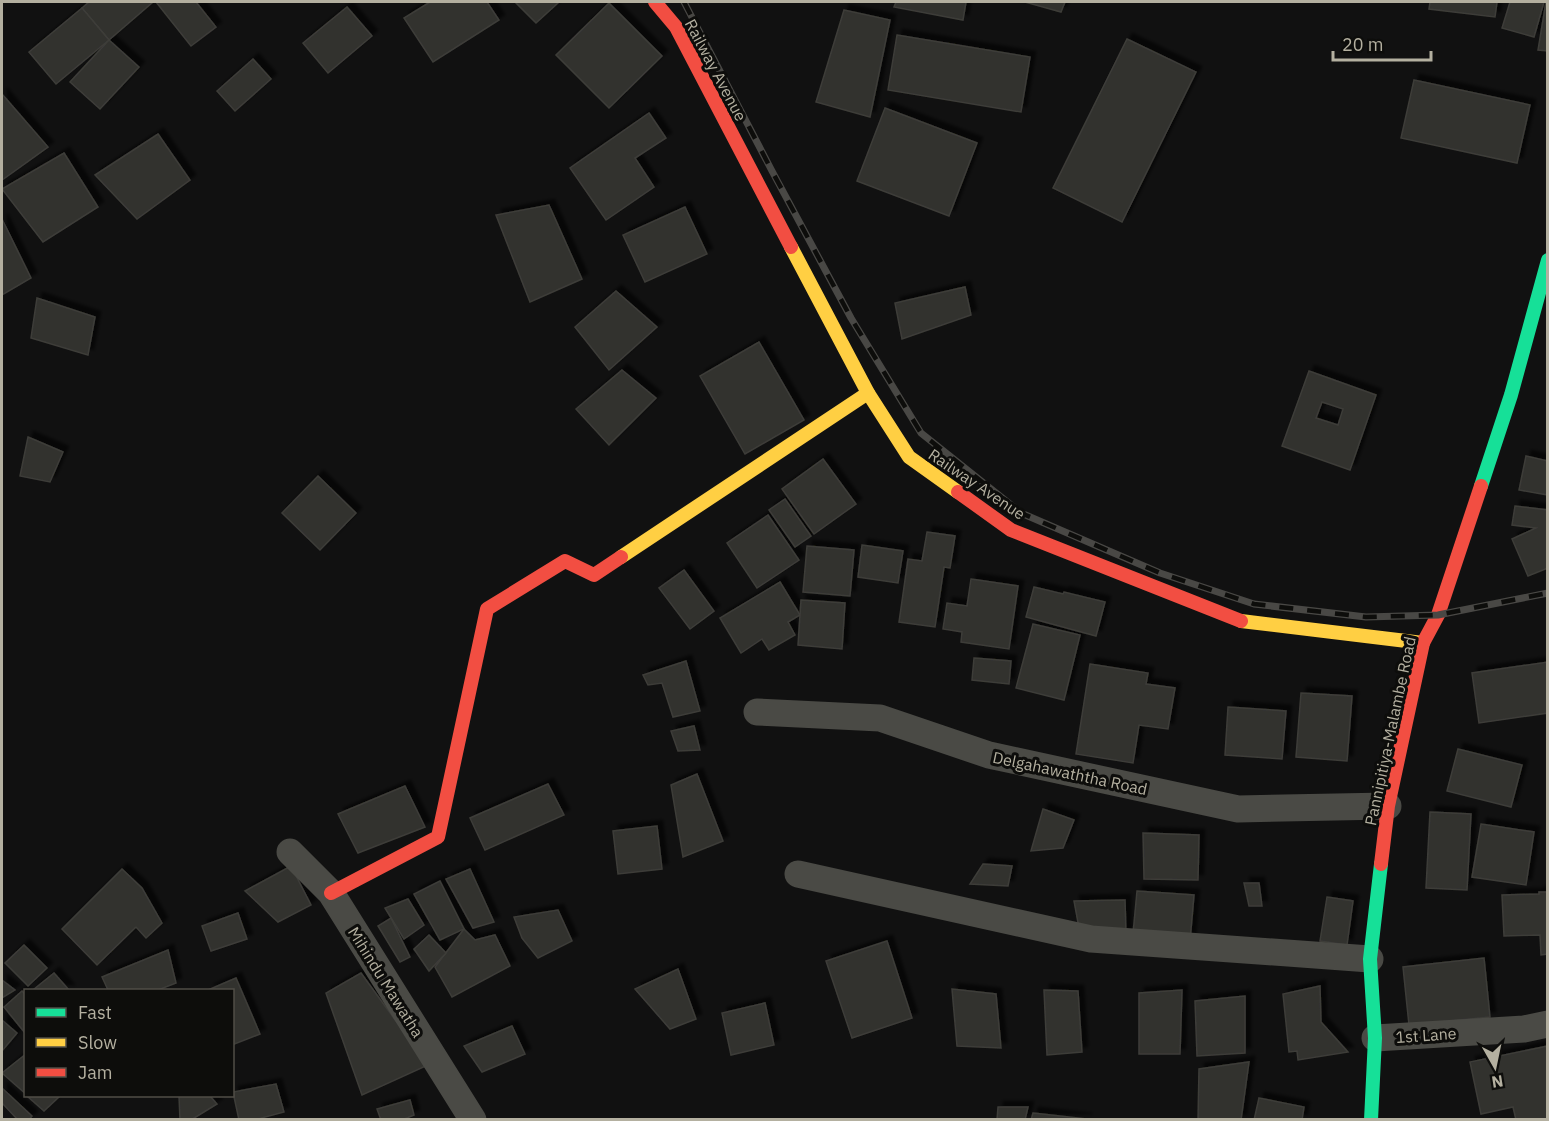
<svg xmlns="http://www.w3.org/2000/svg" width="1549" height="1121" font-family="'IBM Plex Sans',sans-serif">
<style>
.building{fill:#31312f;stroke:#3e3d39;stroke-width:1.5;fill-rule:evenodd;filter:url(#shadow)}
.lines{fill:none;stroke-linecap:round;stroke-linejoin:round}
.street{stroke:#4a4a45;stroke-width:27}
.fast{stroke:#16e098;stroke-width:14}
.slow{stroke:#ffcf43;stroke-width:14}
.jam{stroke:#f24e42;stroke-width:14}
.rail-casing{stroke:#494845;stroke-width:7}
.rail{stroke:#0d0d0b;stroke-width:4.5;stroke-dasharray:14;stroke-linecap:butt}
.labels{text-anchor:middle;stroke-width:6;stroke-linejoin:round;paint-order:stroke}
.street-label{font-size:16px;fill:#b4b0a0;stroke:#0d0d0b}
</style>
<defs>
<filter id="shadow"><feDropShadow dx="5.5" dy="-5.5" stdDeviation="1.5" flood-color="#0009"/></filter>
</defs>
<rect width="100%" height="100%" fill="#111"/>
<!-- building -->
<g class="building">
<path d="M89 2H153L109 40 82 8Z"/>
<path d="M156 2H196L216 27 191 46Z"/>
<path d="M430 2H487L499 20 433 62 404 18Z"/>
<path d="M515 2H559L536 23Z"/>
<path d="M896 2H966L963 20 894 7Z"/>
<path d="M1025 2H1065L1061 12Z"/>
<path d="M1430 2H1497L1495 17 1429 9Z"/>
<path d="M1510 2H1544L1534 37 1502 28Z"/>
<path d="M1546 2H1548V51L1538 50Z"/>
<path d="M609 3 662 56 609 108 556 55Z"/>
<path d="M347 7 372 36 328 73 303 43Z"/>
<path d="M82 8 109 40 56 84 29 52Z"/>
<path d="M844 10 890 20 870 117 816 102Z"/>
<path d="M897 35 1030 57 1021 112 888 90Z"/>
<path d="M1127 39 1196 72 1122 222 1053 188Z"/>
<path d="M109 40 139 67 100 109 70 82Z"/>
<path d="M253 59 271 79 235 111 217 91Z"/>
<path d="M1414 80 1530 105 1517 163 1401 138Z"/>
<path d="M2 94 48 147 2 180Z"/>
<path d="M885 108 977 143 949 216 857 181Z"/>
<path d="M649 113 666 138 635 158 654 187 606 220 570 168Z"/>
<path d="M158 134 190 180 137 219 95 175Z"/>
<path d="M64 153 98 207 43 242 2 189Z"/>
<path d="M549 205 582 279 530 302 496 215Z"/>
<path d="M685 207 707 254 645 282 623 235Z"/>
<path d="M2 219 31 278 2 295Z"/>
<path d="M965 287 971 315 902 339 895 303Z"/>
<path d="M616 291 657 327 609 370 575 327Z"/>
<path d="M37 298 95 317 88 355 31 338Z"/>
<path d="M759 342 804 420 745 454 700 376Z"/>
<path d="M622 370 656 398 609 445 576 409Z"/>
<path d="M1309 371 1376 395 1350 470 1282 446ZM1322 402 1343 409 1338 425 1316 418Z"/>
<path d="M28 437 63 452 50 482 20 476Z"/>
<path d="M1526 456 1548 461V495L1519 490Z"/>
<path d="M823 459 856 504 814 534 782 489Z"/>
<path d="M318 476 356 513 320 550 282 513Z"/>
<path d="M785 499 811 536 795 547 769 510Z"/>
<path d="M1515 506 1548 510V568L1528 576 1512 539 1536 528 1512 525Z"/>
<path d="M768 515 799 560 757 588 727 543Z"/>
<path d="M927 532 955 536 950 568 944 567 935 627 899 622 908 559 922 561Z"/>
<path d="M862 545 903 551 898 583 858 577Z"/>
<path d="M807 546 854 550 850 596 803 592Z"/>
<path d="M684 570 714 611 690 629 659 588Z"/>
<path d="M971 579 1018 586 1009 649 961 642 962 632 943 629 947 603 967 606Z"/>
<path d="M780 582 800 615 788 622 795 635 769 650 762 639 741 653 720 618Z"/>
<path d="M1034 587 1063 594 1064 592 1105 602 1096 636 1026 617Z"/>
<path d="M801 600 845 603 842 649 798 645Z"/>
<path d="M1033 624 1080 635 1064 700 1016 688Z"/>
<path d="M974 658 1011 661 1009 684 972 680Z"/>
<path d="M686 661 700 711 673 717 662 683 648 685 643 675Z"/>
<path d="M1548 662V713L1479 723 1472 673Z"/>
<path d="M1090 664 1148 673 1146 684 1175 688 1168 729 1139 725 1133 763 1076 754Z"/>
<path d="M1301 693 1352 696 1347 761 1296 757Z"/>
<path d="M1228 707 1286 711 1282 759 1225 755Z"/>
<path d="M694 726 700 750 678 751 671 731Z"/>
<path d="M1458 749 1522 765 1511 807 1447 791Z"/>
<path d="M697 774 723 841 683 857 671 785Z"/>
<path d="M548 784 564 815 485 850 470 818Z"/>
<path d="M405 786 425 827 358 853 338 814Z"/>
<path d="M1043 809 1074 820 1063 848 1031 851Z"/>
<path d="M1430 812 1471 814 1467 890 1426 888Z"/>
<path d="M1481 824 1534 832 1526 885 1472 877Z"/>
<path d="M657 826 662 869 618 874 613 831Z"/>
<path d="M1143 833 1199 835 1198 880 1144 879Z"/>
<path d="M983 864 1012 866 1008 886 970 884Z"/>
<path d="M291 866 311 905 278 922 245 891Z"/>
<path d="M122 869 142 888 162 923 146 938 136 927 97 965 62 929Z"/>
<path d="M470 869 494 922 473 928 446 879Z"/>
<path d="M440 881 464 929 440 940 414 894Z"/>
<path d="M1244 883H1259L1262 906H1249Z"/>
<path d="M1137 891 1194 895 1190 941 1133 934Z"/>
<path d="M1539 892H1548V954L1541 955 1540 935 1504 936 1502 895 1539 894Z"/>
<path d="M1327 897 1353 901 1347 945 1320 941Z"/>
<path d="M408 899 424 925 404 939 385 908Z"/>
<path d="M1125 900 1126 935 1079 928 1074 901Z"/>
<path d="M558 910 572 941 538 958 522 938 514 917Z"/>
<path d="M238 913 247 939 211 951 202 926Z"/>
<path d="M391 918 410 957 400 962 378 926Z"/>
<path d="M464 929 475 940 495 935 510 966 452 997 435 967Z"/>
<path d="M429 935 446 953 429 971 414 949Z"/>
<path d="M887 941 912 1018 852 1038 826 961Z"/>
<path d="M24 945 47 968 28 986 5 963Z"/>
<path d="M168 950 176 983 158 990H108L102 977Z"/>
<path d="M1484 958 1490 1017 1409 1025 1403 967Z"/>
<path d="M678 969 696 1019 670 1029 635 989Z"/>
<path d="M54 973 69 990H33Z"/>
<path d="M361 973 428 1065 362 1095 326 993Z"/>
<path d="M236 978 260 1034 232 1045V990H208Z"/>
<path d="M2 980 15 990 2 998Z"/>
<path d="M1320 986 1321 1022 1348 1052 1298 1060 1297 1051 1289 1052 1283 994Z"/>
<path d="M952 989 996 994 1001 1048 957 1046Z"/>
<path d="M1044 990 1078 991 1082 1052 1047 1055Z"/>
<path d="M1182 990 1180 1054H1139V993Z"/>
<path d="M22 991 26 995 25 1033 4 1007Z"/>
<path d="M1245 996V1053L1197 1056 1195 1001Z"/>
<path d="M765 1003 774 1045 731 1055 722 1013Z"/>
<path d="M2 1020 17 1033 2 1051Z"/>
<path d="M512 1026 525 1054 482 1072 464 1046Z"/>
<path d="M1548 1046V1120H1516L1513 1107 1481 1114 1470 1062Z"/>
<path d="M26 1054V1094L2 1073Z"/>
<path d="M1249 1062 1241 1120H1198L1199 1069Z"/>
<path d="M276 1084 284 1112 254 1120H239L233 1092Z"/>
<path d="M2 1088 32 1116 29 1120H18L2 1103Z"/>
<path d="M27 1096H60L44 1111Z"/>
<path d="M179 1096H210L217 1104 191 1120H180Z"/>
<path d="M1259 1098 1304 1107 1302 1120H1254Z"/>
<path d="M410 1100 414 1115 402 1120H381L377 1109Z"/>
<path d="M998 1107H1028L1025 1120H997Z"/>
<path d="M1033 1113 1087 1119 1031 1120Z"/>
</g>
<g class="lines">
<!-- street -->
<g class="street">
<path d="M757 712 880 718 989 755 1238 809 1388 806"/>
<path d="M290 852 331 893 473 1120"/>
<path d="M798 874 1091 939 1370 959"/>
<path d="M1375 1038 1524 1029 1548 1024"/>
</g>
<!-- fast -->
<g class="fast">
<path d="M1481 486 1511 395 1548 260"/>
<path d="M1371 1120 1375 1038 1370 959 1381 864"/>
</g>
<!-- slow -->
<g class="slow">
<path d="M791 247 868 393 909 457 958 492"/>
<path d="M621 557 868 393"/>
<path d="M1241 621 1423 643"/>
</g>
<!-- jam -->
<g class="jam">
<path d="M655 2 676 27 791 247"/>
<path d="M958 492 1011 530 1241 621"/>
<path d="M1381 864 1388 806 1423 643 1438 615 1481 486"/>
<path d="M331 893 438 837 487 609 565 561 594 575 621 557"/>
</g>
<defs>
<path id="rail" d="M684 2 772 171 851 318 921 433 1021 513 1160 573 1254 604 1366 617 1438 615 1548 593"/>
</defs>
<!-- rail casing -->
<use href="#rail" class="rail-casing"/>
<!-- rail -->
<use href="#rail" class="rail"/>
</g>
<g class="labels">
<!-- street labels -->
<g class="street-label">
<text transform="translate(716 70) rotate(62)" y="6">Railway Avenue</text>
<text transform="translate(977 484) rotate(34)" y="6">Railway Avenue</text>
<text transform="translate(1390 731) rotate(-78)" y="6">Pannipitiya-Malambe Road</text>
<text transform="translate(1070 773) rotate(12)" y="6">Delgahawaththa Road</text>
<text transform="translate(386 982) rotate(58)" y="6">Mihindu Mawatha</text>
<text transform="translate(1426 1035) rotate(-4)" y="6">1st Lane</text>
</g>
</g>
<!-- border -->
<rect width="1549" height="1121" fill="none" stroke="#b4b0a0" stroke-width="6"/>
<!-- legend -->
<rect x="24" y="989" width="210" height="108" fill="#0d0d0b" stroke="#504e47" stroke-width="1.5"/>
<rect x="36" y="1008" width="30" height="9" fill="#16e098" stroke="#504e47" stroke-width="1.5"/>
<text x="78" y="1019" font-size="18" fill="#b4b0a0">Fast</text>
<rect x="36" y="1038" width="30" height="9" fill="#ffcf43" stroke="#504e47" stroke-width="1.5"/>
<text x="78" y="1049" font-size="18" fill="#b4b0a0">Slow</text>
<rect x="36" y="1068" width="30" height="9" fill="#f24e42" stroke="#504e47" stroke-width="1.5"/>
<text x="78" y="1079" font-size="18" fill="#b4b0a0">Jam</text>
<!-- north arrow -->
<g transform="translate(1495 1067) rotate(171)" stroke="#0d0d0b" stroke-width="4.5" paint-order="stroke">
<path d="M0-4.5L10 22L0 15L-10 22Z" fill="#b4b0a0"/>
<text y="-9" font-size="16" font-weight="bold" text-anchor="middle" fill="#b4b0a0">N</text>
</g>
<!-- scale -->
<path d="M1333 51v9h98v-9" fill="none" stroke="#b4b0a0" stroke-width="3"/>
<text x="1342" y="51" font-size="18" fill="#b4b0a0" stroke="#0d0d0b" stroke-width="4.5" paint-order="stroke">20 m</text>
</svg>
